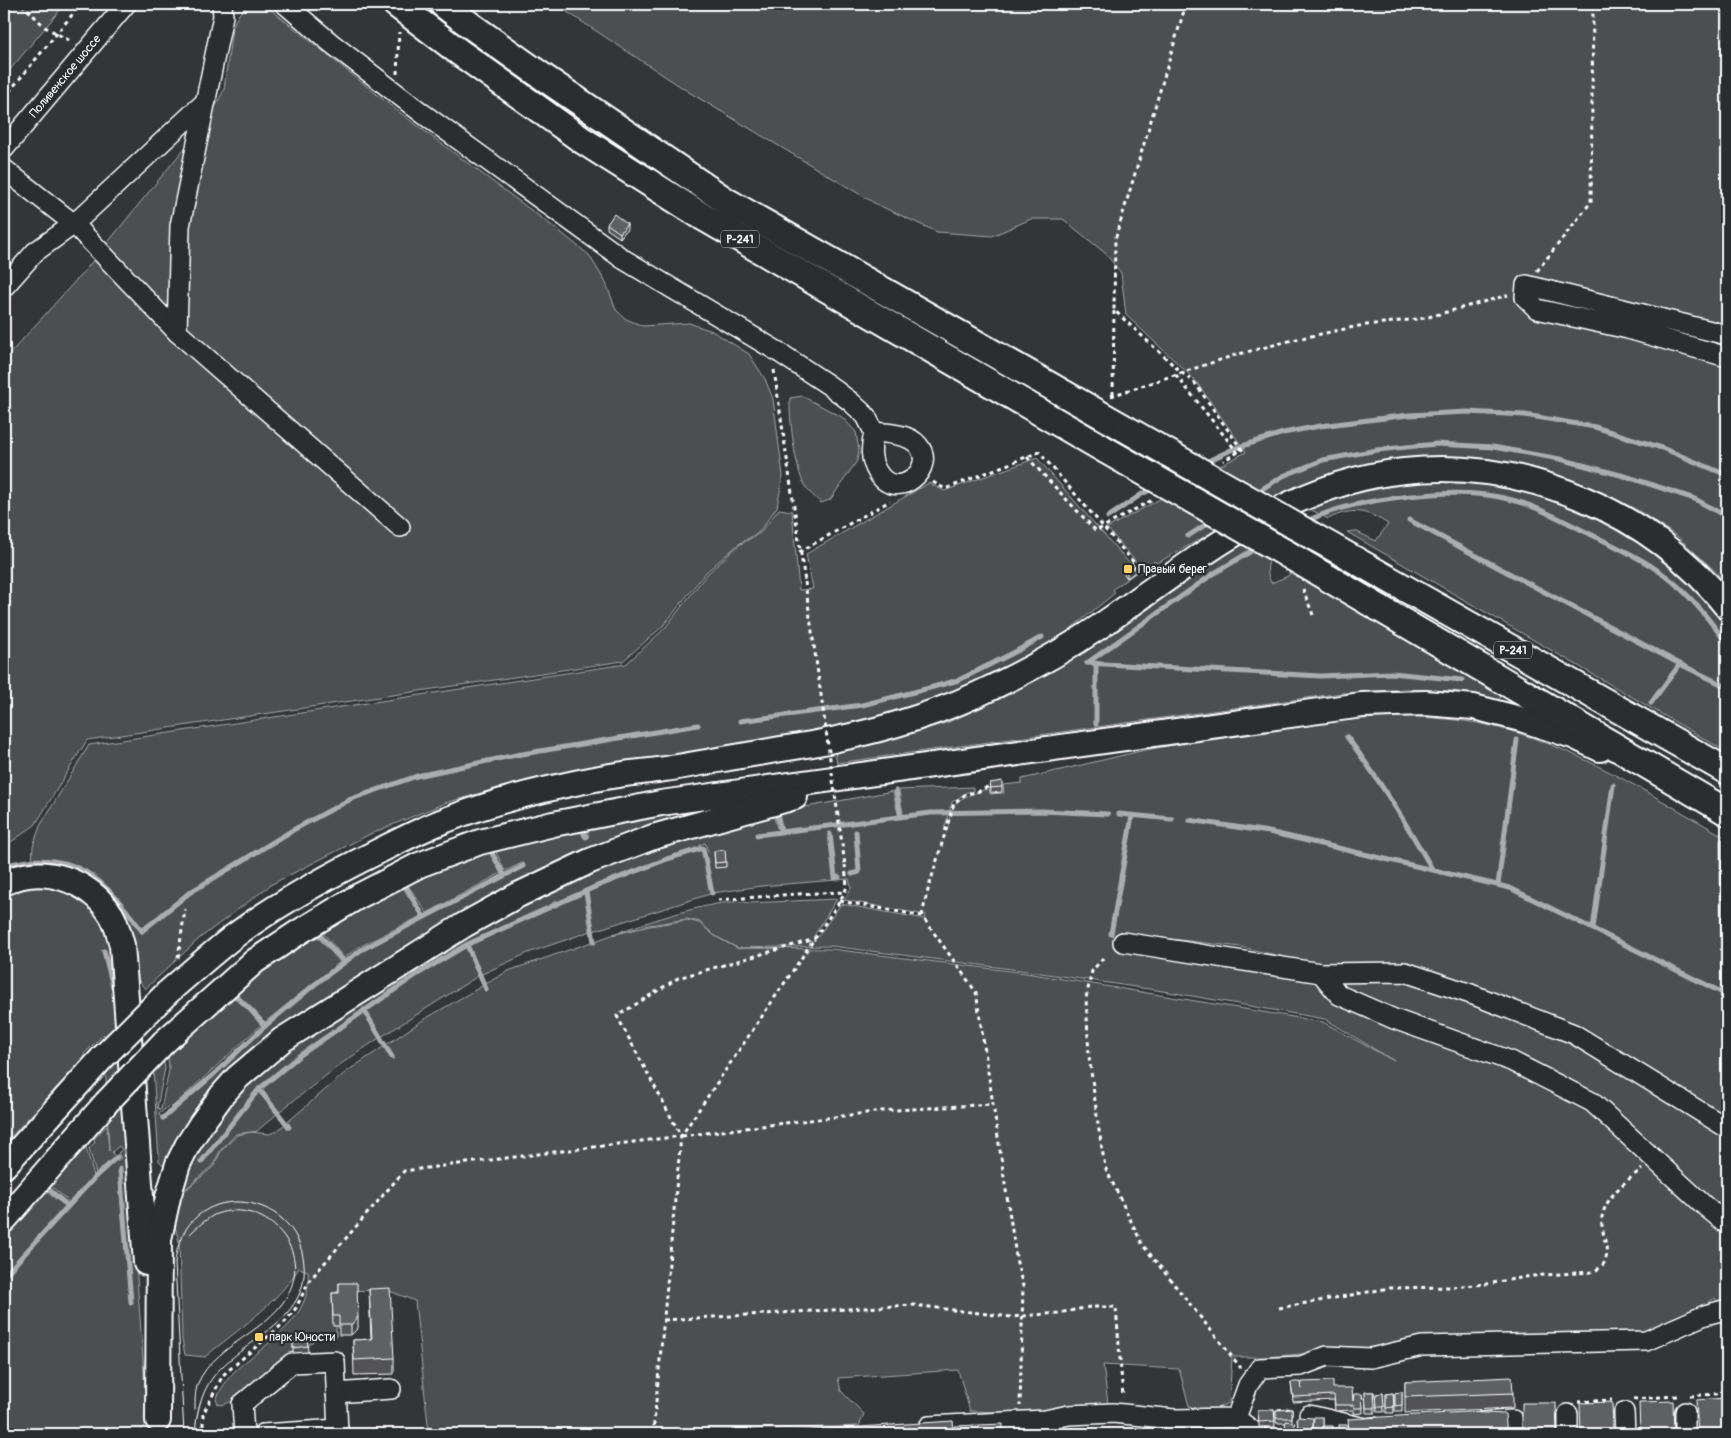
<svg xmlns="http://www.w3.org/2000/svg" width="1731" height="1438" font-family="Pangolin,sans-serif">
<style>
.green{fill:#4c4f50;stroke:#a6a7a8;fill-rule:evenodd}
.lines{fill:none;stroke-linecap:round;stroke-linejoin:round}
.stream{stroke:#abacad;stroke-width:5}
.minor-casing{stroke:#fff;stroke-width:22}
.major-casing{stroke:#fff;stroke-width:28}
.highway-casing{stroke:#fff;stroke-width:30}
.path{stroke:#fff;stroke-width:3;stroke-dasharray:4 4;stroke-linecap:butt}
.minor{stroke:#2a2d2e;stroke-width:19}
.major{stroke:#2a2d2e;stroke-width:24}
.highway{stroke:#2a2d2e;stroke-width:26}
.tram{stroke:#fff;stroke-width:1}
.major-bridge-casing{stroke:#fff;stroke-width:28;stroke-linecap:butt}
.highway-bridge-casing{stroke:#fff;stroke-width:30;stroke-linecap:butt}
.path-bridge{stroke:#fff;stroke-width:3;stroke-dasharray:4 4;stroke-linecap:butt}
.major-bridge{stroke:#2a2d2e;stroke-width:24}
.highway-bridge{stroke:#2a2d2e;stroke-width:26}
.wall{fill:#525354;stroke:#fff}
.shaded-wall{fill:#424445;stroke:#fff}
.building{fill:#5f6162;stroke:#fff}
.poi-dot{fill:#ffd166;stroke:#2a2d2e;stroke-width:2}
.labels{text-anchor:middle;stroke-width:4.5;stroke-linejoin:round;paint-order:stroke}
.shield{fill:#2a2d2e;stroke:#bfc0c0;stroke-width:1}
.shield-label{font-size:11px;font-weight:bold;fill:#fff}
.street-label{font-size:12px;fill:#fff;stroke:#2a2d2e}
.poi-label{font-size:12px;fill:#fff;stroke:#2a2d2e;text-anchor:start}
</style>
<rect width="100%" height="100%" fill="#333536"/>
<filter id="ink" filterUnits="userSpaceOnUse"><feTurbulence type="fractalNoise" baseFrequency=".02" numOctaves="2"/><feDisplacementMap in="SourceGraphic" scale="10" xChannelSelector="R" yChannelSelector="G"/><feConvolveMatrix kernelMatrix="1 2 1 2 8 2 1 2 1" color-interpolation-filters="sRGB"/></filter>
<g filter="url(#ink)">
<!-- green -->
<g class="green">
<path d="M4 4H65L4 77Z"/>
<path d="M253 4H259L269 8 395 109 559 231 589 255 606 283 616 310 626 319 643 326 689 323 712 331 749 354 765 379 773 399 783 476 777 507 759 532 739 544 706 572 663 626 623 661 87 740 35 825 4 847V360L87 268 209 118 224 90 232 29C236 18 241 7 253 4Z"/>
<path d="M555 4H1727V584L1713 569 1678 537 1639 511 1595 489 1568 478 1532 469 1485 461 1317 481 1284 493 1157 563 1155 561 1142 569 1107 528 1246 452 1195 380 1126 315 1121 273 1105 253 1063 219H1031L992 236 937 232 876 204 692 94Z"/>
<path d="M802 396 842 417 856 432 859 450 857 461 830 500 821 503C816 498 809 493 805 486 795 470 789 417 790 398Z"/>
<path d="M1037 458 1137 572 1113 589 1115 593 1069 630 1046 646 997 673 946 696 893 714 815 733 532 779 445 803 368 835 272 884 200 938 145 989 138 979 136 958 126 929 100 891 4 876V870L14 866 32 863 33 846 40 826 89 745 626 664 665 628 707 574 739 545 760 533 779 509 792 511 799 590 813 589 806 554 929 483 944 491Z"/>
<path d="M1432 481 1502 486 1530 492 1596 515 1658 550 1727 615V752L1347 532 1355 531 1376 541 1388 524C1366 510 1352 507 1328 519L1310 509C1349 492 1390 486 1432 481Z"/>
<path d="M1240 542 1270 559C1266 568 1267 574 1271 583L1288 576 1291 571 1503 692 1499 700 1452 691 1407 689 1342 693 837 763 835 753 895 738 949 722 999 699 1042 675Z"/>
<path d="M1404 716C1431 718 1460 719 1487 725 1572 743 1652 796 1727 838V1122L1586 1036 1549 1033C1610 1065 1667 1104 1727 1138V1319L1715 1298 1666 1330 1609 1338 1516 1336 1265 1357H1232L1229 1403 1208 1412 1189 1406 1179 1369 1103 1365 1109 1411 1028 1413 970 1411 958 1370 838 1378 841 1391 864 1414 859 1426 591 1434H429L415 1301 387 1290 337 1291 336 1337 316 1339 287 1360 241 1398 222 1405 218 1404 216 1400C220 1390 227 1379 235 1371 259 1348 300 1327 307 1291 309 1284 308 1277 308 1271L299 1268C277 1304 237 1330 205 1357L185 1355 182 1339 179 1242 175 1226V1213L181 1194 214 1166 221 1151 237 1135 251 1132 269 1134 277 1131 346 1072 423 1020 508 971 612 935 650 926 687 920 699 923 715 936 739 949 715 936 700 922 687 919 649 925 613 934C639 925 725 895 749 903L837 899 813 937 817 938 841 904 925 919 926 915 844 900 851 888 849 879 761 886 713 893 705 852 708 851 705 843 700 845 701 847 597 885 558 903 556 901 552 903 553 905 467 944 411 976 407 970 483 923 634 853 773 814 777 828H782L779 812 893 791 898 814H903L899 790 973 787V792H966L965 794 952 802 944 830 947 831C949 823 950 811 955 804 958 798 981 791 989 788L990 794 1004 793 1003 785 1022 783V779L1145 750 1268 728 1324 722ZM1119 933 1241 947 1314 964 1115 937ZM831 946 1027 971 1169 992 1325 1019 1394 1061 1323 1022 1026 973 831 949 739 948Z"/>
<path d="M666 814 669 815 671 819 670 823 274 1037 168 1163 163 1165 159 1161 153 1068 163 1057 165 1068 157 1108 161 1109 169 1070 168 1053 230 995 246 1008 261 1025 172 1107 170 1105 159 1114 162 1119 187 1100 266 1026 315 985 362 951 524 866V863H522L505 871 495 850 578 828 584 838 589 836 585 827Z"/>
<path d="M701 849 703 852 710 894 593 931 587 892 667 861Z"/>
<path d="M489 852 501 873 427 913 407 884 452 864Z"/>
<path d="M44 882 85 897 112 936 119 1019 122 1108 129 1168 147 1414 145 1426 137 1434H4V1279L97 1176 116 1159 117 1161 121 1158 118 1153 122 1150 119 1146 112 1152 115 1157 96 1174 89 1148 95 1142 94 1139 107 1125 109 1151 104 1034 84 1054 85 1058 4 1144V891ZM121 1168 132 1304 130 1305 118 1169Z"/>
<path d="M399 887 403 888 421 916 359 947 344 958 320 929Z"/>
<path d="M585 893 591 931 528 953 480 975 468 945Z"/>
<path d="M314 933 340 962 265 1022 234 991Z"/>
<path d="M466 947 478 976 381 1037 365 1010 416 976Z"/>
<path d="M403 973 407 979 300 1053 259 1087 200 1162 202 1163 258 1092 277 1114 257 1131 236 1134 220 1151 213 1165 181 1193 182 1179 208 1127 241 1086 279 1055Z"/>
<path d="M363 1012 379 1038 341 1064 279 1112 261 1088 299 1057Z"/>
<path d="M90 1136 92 1140 86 1147 94 1176 69 1202 49 1184Z"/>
<path d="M44 1190 65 1206 4 1274V1238Z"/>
</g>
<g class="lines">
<!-- stream -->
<g class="stream">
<path d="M1204 463 1233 449 1283 433 1320 426 1409 415 1467 412 1525 415 1595 427 1662 448 1727 475"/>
<path d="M1254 494 1283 476 1323 460 1377 450 1436 444 1493 447 1560 459 1628 477 1695 499 1727 517"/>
<path d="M1108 517 1142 494 1154 488"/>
<path d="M1409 520 1680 664 1727 687"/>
<path d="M1305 522C1333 508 1363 502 1393 498 1427 494 1464 490 1499 497 1532 503 1560 519 1590 534 1615 546 1641 558 1663 574 1687 591 1710 620 1727 644"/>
<path d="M1188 536 1213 520"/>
<path d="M1258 547 1213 574 1087 663 1320 676 1392 673 1462 680"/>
<path d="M1651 703 1680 664"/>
<path d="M740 721 862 705 918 691 959 680 1015 652 1042 637"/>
<path d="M1096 724V663"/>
<path d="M1347 737C1379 779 1406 823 1432 869"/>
<path d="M896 791 901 816"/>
<path d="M776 812 781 831"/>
<path d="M1119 814 1172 819"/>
<path d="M1189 820 1269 832 1510 888 1727 995"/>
<path d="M581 827 586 837"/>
<path d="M830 834 835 878 839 877"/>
<path d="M757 835 931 813 1042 811 1108 814"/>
<path d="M1722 841 1723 992"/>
<path d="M492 853 504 875"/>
<path d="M4 866C73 846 104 879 142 931L189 893 293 830 351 799 417 776 516 755 698 725"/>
<path d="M852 874 859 872 856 832"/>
<path d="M1498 885 1517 740"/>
<path d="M406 887 424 917"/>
<path d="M586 892 594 942"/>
<path d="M1593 928 1613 785"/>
<path d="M318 933 344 962"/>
<path d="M1111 934 1132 816"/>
<path d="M467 945 486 989"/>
<path d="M104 951 113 987"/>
<path d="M234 994 252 1011 265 1026"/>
<path d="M364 1010 392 1057"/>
<path d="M259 1089 289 1127"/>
<path d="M163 1118 214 1074 265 1026 314 985 361 950 523 866"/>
<path d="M201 1162 259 1089 299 1056 416 975 468 944 597 886 667 859 703 848 712 893"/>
<path d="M120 1169 131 1302"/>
<path d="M45 1186 68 1206"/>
<path d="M4 1276 95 1177 117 1157"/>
</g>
<defs>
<g id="minor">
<path d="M285 4 331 43 422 113 623 259 777 351 830 386 851 402 866 416 874 432C871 447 869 459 878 473 897 503 938 468 918 445 909 434 887 433 874 432"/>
<path d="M4 149 126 4"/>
<path d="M4 169 74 224 177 332 400 527"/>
<path d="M4 287 35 252 74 224 206 101"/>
<path d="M177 332 180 226 223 16 222 4"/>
<path d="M1727 335 1526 285 1525 297 1537 309 1628 329 1727 357"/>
<path d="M1123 942 1321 973 1405 972 1471 994 1574 1034 1727 1128"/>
<path d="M1321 973 1339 995 1394 1019 1511 1061 1592 1102 1706 1207 1727 1224"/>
<path d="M336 1393 391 1389"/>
<path d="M1624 1412 1625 1434"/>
<path d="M1685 1412V1434"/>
<path d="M1568 1414V1434"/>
<path d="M1309 1415 1365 1428 1374 1427"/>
<path d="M1236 1418 1257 1434"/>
<path d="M1481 1422 1513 1420V1434"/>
<path d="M929 1426 1045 1420 1069 1415 1113 1413 1174 1419 1236 1418 1248 1385 1260 1368 1301 1366 1327 1356 1371 1358 1422 1346 1646 1341 1705 1315 1724 1310H1727"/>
<path d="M244 1434 242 1404 292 1363 335 1361 338 1434"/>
<path d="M263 1434 338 1429"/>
</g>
<g id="major">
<path d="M4 883C42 863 90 880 112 916 117 925 119 935 122 945L146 1263"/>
<path d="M167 993C189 974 210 955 233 937 272 907 316 883 359 861 388 847 416 831 446 820 496 800 552 787 605 777 625 773 645 772 665 769 697 764 728 758 759 753 785 748 811 745 837 739 887 729 947 710 993 687 1029 670 1065 650 1099 627 1192 563 1287 482 1404 471 1525 458 1652 512 1727 607"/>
<path d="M164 1042 255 961 299 932 359 896 419 865 480 842 553 824 661 803 1362 705 1425 703 1474 707 1524 720 1573 736 1600 749"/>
<path d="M4 1166 103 1057"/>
<path d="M4 1220 106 1103"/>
<path d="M158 1420 159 1239 168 1197 178 1164 187 1146 201 1124 222 1095 237 1078 282 1040 464 925 518 895 590 861 653 837 795 797"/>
</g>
<g id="highway">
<path d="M396 4 459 52 582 140 703 217 1102 448"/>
<path d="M443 4 470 25 546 79 726 201 1126 429"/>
<path d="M1311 535 1727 771"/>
<path d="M1287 554 1727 812"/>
</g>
</defs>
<!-- minor casing -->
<use href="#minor" class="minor-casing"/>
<!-- major casing -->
<use href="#major" class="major-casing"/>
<!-- highway casing -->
<use href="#highway" class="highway-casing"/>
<!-- path -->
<g class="path">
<path d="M22 4 45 27 72 42"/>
<path d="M1186 4 1115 240 1114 310 1182 373 1194 382 1242 450 1223 461"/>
<path d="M397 74 399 32"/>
<path d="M4 98 81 4"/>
<path d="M1537 271 1591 202 1593 4"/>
<path d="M774 370 805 582"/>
<path d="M1176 375 1238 453"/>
<path d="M1113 395 1114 310"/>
<path d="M1111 396 1235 355 1297 339 1359 326 1425 318 1508 295"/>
<path d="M1027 457 1096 531 1152 500"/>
<path d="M933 482 945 489 1039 452 1142 572"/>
<path d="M799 552 890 501"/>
<path d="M1303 589 1313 615"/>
<path d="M718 900 796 894 845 892"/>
<path d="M840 901 922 916 976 992 1017 1263 1023 1286 1020 1406"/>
<path d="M922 916 926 897 954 803 967 793H975L994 784"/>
<path d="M178 958 185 909"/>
<path d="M1103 958 1092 971 1086 998 1089 1056 1098 1124 1105 1167 1142 1244 1241 1368"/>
<path d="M682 1136 882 1111 993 1104"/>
<path d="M1279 1308 1390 1288 1451 1287 1487 1284 1531 1276 1591 1272C1620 1263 1599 1235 1602 1217 1606 1196 1626 1181 1642 1169"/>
<path d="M664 1320 913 1305 1011 1317 1058 1313 1090 1307H1116L1123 1397"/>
<path d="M1690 1396 1727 1393"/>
<path d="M1633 1399 1677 1396"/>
<path d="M1578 1402 1612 1400"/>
<path d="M1270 1410 1293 1409"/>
<path d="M203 1434V1414L223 1375 284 1323 296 1308 309 1281 404 1171 681 1136 840 901 847 887 845 865"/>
<path d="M653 1434 681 1136 617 1016 678 978 815 939"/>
</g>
<!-- minor -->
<use href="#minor" class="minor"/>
<!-- major -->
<use href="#major" class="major"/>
<!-- highway -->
<use href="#highway" class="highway"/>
<!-- tram -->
<g class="tram">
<path d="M190 1234C197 1227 205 1220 214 1215 254 1198 301 1234 294 1277 285 1328 216 1340 198 1383 195 1391 195 1400 195 1409"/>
<path d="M184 1434 175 1263C183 1177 297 1186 304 1264 309 1322 241 1340 213 1377 201 1393 196 1415 195 1434"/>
</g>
<defs>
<g id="major-bridge">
<path d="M103 1057 167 993"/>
<path d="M106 1103 164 1042"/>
</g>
<g id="highway-bridge">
<path d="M1126 429 1311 535"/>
<path d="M1102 448 1287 554"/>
</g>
</defs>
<!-- major-bridge casing -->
<use href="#major-bridge" class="major-bridge-casing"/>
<!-- highway-bridge casing -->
<use href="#highway-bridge" class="highway-bridge-casing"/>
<!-- path-bridge -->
<path class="path-bridge" d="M805 582 845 865"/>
<!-- major-bridge -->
<use href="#major-bridge" class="major-bridge"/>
<!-- highway-bridge -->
<use href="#highway-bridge" class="highway-bridge"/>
</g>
<!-- wall -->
<g class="wall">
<path d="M607 224 627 229 620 238 607 229Z"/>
<path d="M1124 569 1135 572 1127 578 1124 574Z"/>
<path d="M990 783 1002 787V792L991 793Z"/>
<path d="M714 851 726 862V867L715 868Z"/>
<path d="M339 1283 358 1328 351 1335H339V1326H333L332 1293H339Z"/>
<path d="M369 1289 394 1358V1374L354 1375 353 1340 371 1339Z"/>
<path d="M307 1338 308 1352 293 1353V1339Z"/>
<path d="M1291 1382 1301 1389 1333 1388 1353 1401 1362 1394 1363 1413 1354 1414V1410L1335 1411 1334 1400 1293 1402Z"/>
<path d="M1405 1382 1513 1393V1408L1405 1413Z"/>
<path d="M1365 1392H1374L1375 1413H1366Z"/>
<path d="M1402 1392V1411H1395V1393Z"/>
<path d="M1383 1393 1384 1412H1377L1376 1394Z"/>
<path d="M1393 1393 1394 1413H1386V1394Z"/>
<path d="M1292 1409V1423L1295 1428 1286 1423H1276V1410Z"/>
<path d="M1258 1410H1274L1275 1427H1259Z"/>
<path d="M1297 1417 1313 1429 1323 1417V1434H1305V1432H1298Z"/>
</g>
<!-- shaded-wall -->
<g class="shaded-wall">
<path d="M627 224V229L620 238V233Z"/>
<path d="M1135 567V572L1127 578V572Z"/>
<path d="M358 1317V1328L351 1335V1325Z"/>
</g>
<!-- building -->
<g class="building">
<path d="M614 214 627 224 620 233 607 224Z"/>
<path d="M1132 563 1135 567 1127 572 1124 569Z"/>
<path d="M1002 781V787L991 788 990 783Z"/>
<path d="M725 850 726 862 715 863 714 851Z"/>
<path d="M339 1283H357L358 1317 351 1325H339V1316H333L332 1293H339Z"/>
<path d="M390 1288 394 1358 354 1360 353 1340 372 1339 369 1289Z"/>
<path d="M307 1338 308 1346 293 1348V1339Z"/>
<path d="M1512 1377 1513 1393 1405 1397V1382Z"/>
<path d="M1333 1381V1388H1352L1353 1401 1354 1394H1362L1363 1408H1354V1405H1335L1334 1395 1293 1397 1291 1382H1301V1389L1302 1382Z"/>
<path d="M1365 1392H1374L1375 1408H1366Z"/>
<path d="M1402 1392V1405L1395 1406V1393Z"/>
<path d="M1383 1393 1384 1407H1377L1376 1394Z"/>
<path d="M1393 1393 1394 1407 1386 1408V1394Z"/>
<path d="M1727 1398V1434H1698L1696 1400Z"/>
<path d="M1673 1401 1674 1434H1640L1639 1402Z"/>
<path d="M1612 1402 1613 1434H1581L1580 1403Z"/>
<path d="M1522 1403H1556L1557 1434H1522Z"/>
<path d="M1292 1409V1418H1276V1410Z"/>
<path d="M1258 1410H1274L1275 1421 1259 1422Z"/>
<path d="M1466 1412 1505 1414 1507 1434H1349L1348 1419Z"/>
<path d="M1297 1417 1313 1418V1429L1314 1417H1323V1431L1305 1433V1427H1298Z"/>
<path d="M953 1421 954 1434H751Z"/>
<path d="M1286 1421 1295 1423 1292 1434H1284Z"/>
<path d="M1003 1424V1434H955V1426Z"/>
<rect x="1339" y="1425" width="9" height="9"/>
<rect x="1324" y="1426" width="9" height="8"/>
</g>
</g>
<!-- markers -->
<g class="poi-dot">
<rect x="1123" y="564" width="10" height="10" rx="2.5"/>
<rect x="254" y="1332" width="10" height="10" rx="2.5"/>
</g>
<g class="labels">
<!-- shield labels -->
<g class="shield">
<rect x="721" y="230.5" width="38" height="17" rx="4"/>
<rect x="1494" y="641.5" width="38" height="17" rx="4"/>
</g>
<g class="shield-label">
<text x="740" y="243">Р-241</text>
<text x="1513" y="654">Р-241</text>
</g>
<!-- street labels -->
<g class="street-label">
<text transform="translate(65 76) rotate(-50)" y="4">Поливенское шоссе</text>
</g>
<!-- poi labels -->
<g class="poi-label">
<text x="1138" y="573">Правый берег</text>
<text x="269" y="1341">парк Юности</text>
</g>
</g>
<!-- margin -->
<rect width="1731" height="1438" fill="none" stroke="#2a2d2e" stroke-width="20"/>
<rect x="10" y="10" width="1711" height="1418" fill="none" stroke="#fff" stroke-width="2" filter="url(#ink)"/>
</svg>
